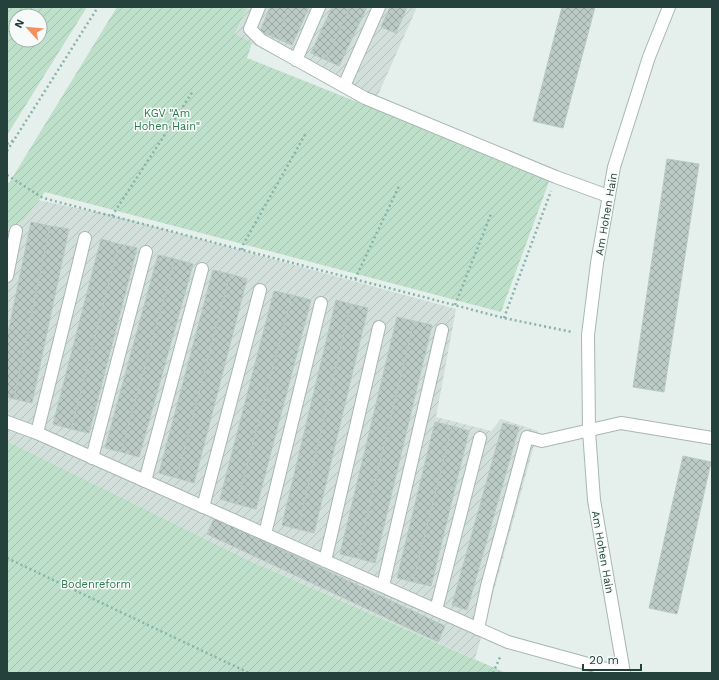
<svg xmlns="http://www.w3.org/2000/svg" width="719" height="680" font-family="'Work Sans',sans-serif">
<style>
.industrial{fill:url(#industrial-furrows)}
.garden{fill:url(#garden-furrows);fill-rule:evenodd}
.building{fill:url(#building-cross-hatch);stroke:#b8c9c3}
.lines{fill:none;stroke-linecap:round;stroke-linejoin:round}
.minor-casing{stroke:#a7b7b3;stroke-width:14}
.path{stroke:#86b3a8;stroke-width:2.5;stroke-dasharray:2 3;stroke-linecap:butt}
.minor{stroke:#fff;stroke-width:12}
.labels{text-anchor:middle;stroke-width:3;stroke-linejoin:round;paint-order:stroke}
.park-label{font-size:11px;fill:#2d7950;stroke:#f6fbf9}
.street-label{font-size:11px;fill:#24413c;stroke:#f6fbf9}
</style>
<defs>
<pattern id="industrial-furrows" width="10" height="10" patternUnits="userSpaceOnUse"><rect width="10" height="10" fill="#d3dfda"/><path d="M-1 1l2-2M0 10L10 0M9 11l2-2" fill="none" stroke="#b5c1bc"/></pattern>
<pattern id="garden-furrows" width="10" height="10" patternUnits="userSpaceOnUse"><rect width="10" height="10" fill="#bee0ca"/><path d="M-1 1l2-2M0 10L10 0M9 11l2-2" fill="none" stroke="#a3c1ae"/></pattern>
<pattern id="building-cross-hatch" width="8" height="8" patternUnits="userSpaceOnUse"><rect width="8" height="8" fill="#bbcac5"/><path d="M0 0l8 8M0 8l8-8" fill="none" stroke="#98a6a1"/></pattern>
</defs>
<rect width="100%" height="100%" fill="#e5efeb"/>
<!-- industrial -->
<g class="industrial">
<path d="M248 7H417L373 106 235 35Z"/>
<path d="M38 200 111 215 456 309 436 417 491 431 501 419 538 431 475 659 246 559 7 441V229L23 221Z"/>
</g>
<!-- garden -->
<g class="garden">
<path d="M7 7H87L7 135ZM16 16H40V40H16Z"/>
<path d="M117 7H248L235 34 252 43 247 58 550 179 501 312 45 192 23 221 7 229V182L9 183Z"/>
<path d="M7 441 246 559 506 673H7Z"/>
</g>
<!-- building -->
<g class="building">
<path d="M270 7H290L276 38 260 31Z"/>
<path d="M290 7H309L292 45 276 38Z"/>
<path d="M332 7H350L326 60 311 53Z"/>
<path d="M350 7H367L339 66 326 60Z"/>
<path d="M390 7H407L396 33 381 27Z"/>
<path d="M562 7H595L563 128 533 121Z"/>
<path d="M667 159 699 164 664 392 633 387Z"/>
<path d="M31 222 50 226 14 399 7 397V338Z"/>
<path d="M50 226 69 229 32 403 14 399Z"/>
<path d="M101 239 119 244 71 429 53 424Z"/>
<path d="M119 244 137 248 89 433 71 429Z"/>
<path d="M158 255 175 259 121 452 105 448Z"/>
<path d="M175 259 193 264 139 457 121 452Z"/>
<path d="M213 270 230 274 177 478 159 473Z"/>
<path d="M230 274 247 279 194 483 177 478Z"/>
<path d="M274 291 292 295 237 504 220 499Z"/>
<path d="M292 295 311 300 256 509 237 504Z"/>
<path d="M336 300 351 304 298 529 282 525Z"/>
<path d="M351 304 368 308 314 533 298 529Z"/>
<path d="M397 317 414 321 357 558 340 554Z"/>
<path d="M414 321 432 325 375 563 357 558Z"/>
<path d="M435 422 452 426 413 582 397 578Z"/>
<path d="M503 423 519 427 467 610 452 605Z"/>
<path d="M452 426 469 431 431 586 413 582Z"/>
<path d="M683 456 711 462 677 614 649 608Z"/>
<path d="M214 518 445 626 438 642 207 534Z"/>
</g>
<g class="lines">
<defs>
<g id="minor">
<path d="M259 7 250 29 261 40 365 98 556 177 608 196"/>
<path d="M296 60 319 7"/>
<path d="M344 86 379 7"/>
<path d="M7 276 16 231"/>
<path d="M7 422 37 433 508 642 621 673"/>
<path d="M37 433 85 238"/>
<path d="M92 458 146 252"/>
<path d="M145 481 202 269"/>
<path d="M203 507 260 290"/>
<path d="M265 534 321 303"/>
<path d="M325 561 379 327"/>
<path d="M383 586 442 330"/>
<path d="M436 610 480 438"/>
<path d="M478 629 487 586 527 437 542 441 621 423 712 438"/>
<path d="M624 673 594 500 589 431 588 335 597 263 614 167 649 57 669 7"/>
</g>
</defs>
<!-- minor casing -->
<use href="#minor" class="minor-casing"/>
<!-- path -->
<g class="path">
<path d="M7 144 14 140"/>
<path d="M7 151 98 7"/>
<path d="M7 175 43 198 504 318 572 332"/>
<path d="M112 216 193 91"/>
<path d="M242 250 243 245 306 133"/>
<path d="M355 279 400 184"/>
<path d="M455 305 491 214"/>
<path d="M504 318 551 191"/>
<path d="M7 558 249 673"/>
<path d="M493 673 501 655"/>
</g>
<!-- minor -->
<use href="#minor" class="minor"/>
</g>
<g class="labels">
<!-- park labels -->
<g class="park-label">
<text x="167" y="117">KGV "Am<tspan x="167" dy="13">Hohen Hain"</tspan></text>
<text x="96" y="588">Bodenreform</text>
</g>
<!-- street labels -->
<g class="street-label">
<text transform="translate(606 214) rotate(-80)" y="4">Am Hohen Hain</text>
<text transform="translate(603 552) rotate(80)" y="4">Am Hohen Hain</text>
</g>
</g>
<!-- border -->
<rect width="719" height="680" fill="none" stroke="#24413c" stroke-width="16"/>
<!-- north arrow -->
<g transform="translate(28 28) rotate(297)"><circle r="19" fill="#f6fbf9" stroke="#a2b1ad"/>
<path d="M0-3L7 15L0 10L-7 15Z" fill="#f48f5e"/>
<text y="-6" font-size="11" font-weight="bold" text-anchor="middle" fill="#24413c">N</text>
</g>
<!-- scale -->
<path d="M583 664v6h58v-6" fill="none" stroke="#24413c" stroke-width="2"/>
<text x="589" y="664" font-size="12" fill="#24413c" stroke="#f6fbf9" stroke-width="3" paint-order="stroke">20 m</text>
</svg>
